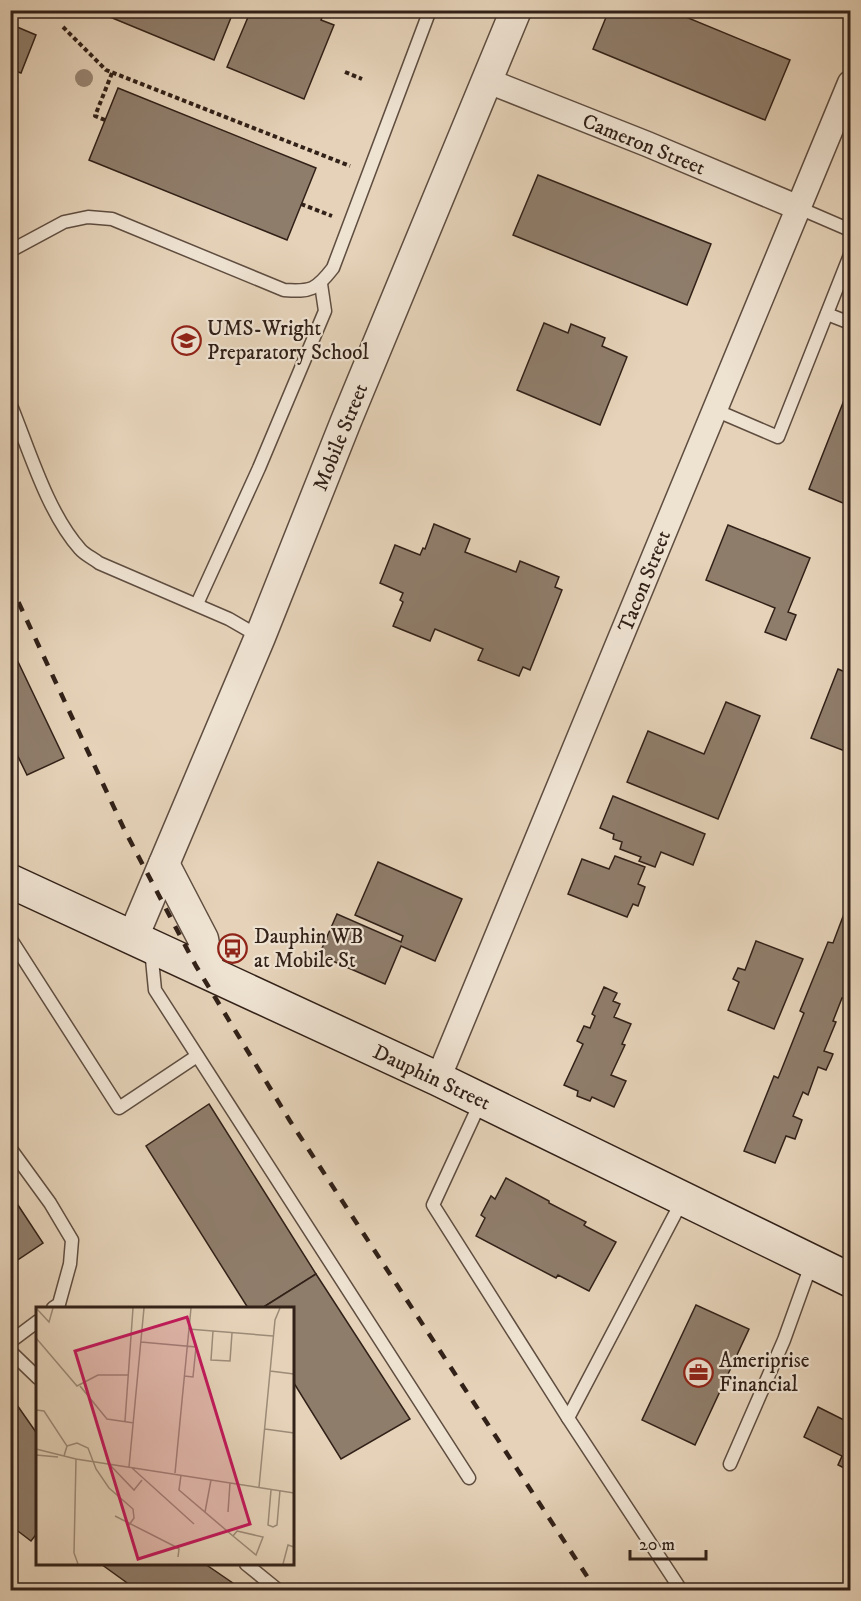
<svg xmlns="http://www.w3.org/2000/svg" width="861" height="1601" font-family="'IM FELL DW Pica',serif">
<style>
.building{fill:#8f7d6b;stroke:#322118;stroke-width:1.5}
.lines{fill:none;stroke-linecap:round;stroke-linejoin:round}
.service-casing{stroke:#5f4d40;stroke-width:15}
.minor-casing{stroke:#5f4d40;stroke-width:27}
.tertiary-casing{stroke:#5f4d40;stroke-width:33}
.secondary-casing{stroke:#322118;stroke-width:36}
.path{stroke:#322118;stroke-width:4;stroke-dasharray:4.5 3;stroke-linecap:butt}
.service{stroke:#eee2d1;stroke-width:12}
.minor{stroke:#eee2d1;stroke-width:24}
.tertiary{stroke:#eee2d1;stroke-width:30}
.secondary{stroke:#eee2d1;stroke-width:33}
.rail{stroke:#322118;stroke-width:4.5;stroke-dasharray:10 10;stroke-linecap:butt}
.tree{fill:#978572}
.labels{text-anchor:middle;stroke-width:4.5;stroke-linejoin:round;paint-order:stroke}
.street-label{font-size:21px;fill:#322118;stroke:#eee2d1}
.poi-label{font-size:21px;fill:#322118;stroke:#eee2d1;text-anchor:start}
.inset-road{fill:none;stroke:#9d8b78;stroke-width:1.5}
.view{fill:#c2185b;fill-opacity:0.15;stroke:#c2185b;stroke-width:3}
.inset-edge{fill:none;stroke:#322118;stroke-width:3}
</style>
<rect width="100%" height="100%" fill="#e5d2b8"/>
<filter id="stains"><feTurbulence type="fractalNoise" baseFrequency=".00333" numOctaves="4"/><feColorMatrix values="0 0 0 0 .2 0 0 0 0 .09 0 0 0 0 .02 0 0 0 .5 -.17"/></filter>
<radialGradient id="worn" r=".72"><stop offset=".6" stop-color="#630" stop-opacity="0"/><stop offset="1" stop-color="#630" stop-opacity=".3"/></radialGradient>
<!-- building -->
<g class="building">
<path d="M93 10H234L214 60Z"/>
<path d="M251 10H325L321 20 334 25 304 99 227 67Z"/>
<path d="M609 10H669L790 60 765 120 593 49Z"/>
<path d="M10 24 36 35 21 73 10 69Z"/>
<path d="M118 88 316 168 287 240 89 160Z"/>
<path d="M538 175 711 244 687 305 513 235Z"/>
<path d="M544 323 568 333 571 324 605 338 602 346 627 357 600 425 517 390Z"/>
<path d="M850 385V506L809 489Z"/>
<path d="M434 524 470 539 465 552 516 572 520 561 559 577 555 587 562 590 530 670 523 667 519 676 478 660 483 649 435 629 430 641 393 626 403 602 400 600 403 593 380 583 395 545 420 555 423 548 425 549Z"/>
<path d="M728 525 810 558 788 612 796 615 786 640 765 632 775 608 706 580Z"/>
<path d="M10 645 64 758 27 775 10 740Z"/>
<path d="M838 669 850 674V753L811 738Z"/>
<path d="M726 702 760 716 718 819 627 782 648 731 704 754Z"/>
<path d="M613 796 705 834 693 865 661 852 655 867 639 861 641 857 620 849 622 842 613 839 614 834 600 828Z"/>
<path d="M615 856 645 867 638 884 645 887 638 906 633 904 627 917 568 894 582 859 609 869Z"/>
<path d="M378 862 462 899 435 961 401 946 385 984 319 955 337 914 401 942 403 936 355 915Z"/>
<path d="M850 898V974L848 980 850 981V1001L842 998 833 1021 836 1022 824 1051 833 1054 831 1059 826 1070 818 1067 808 1095 803 1092 793 1116 802 1120 795 1139 786 1136 775 1163 744 1151 774 1076 778 1078 779 1076 804 1013 800 1011 828 942 833 943Z"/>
<path d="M756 941 803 959 774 1029 728 1010 739 982 733 979 738 968 745 970Z"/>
<path d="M604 987 617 993 613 1001 620 1004 614 1017 631 1024 622 1044 625 1045 611 1075 626 1081 614 1107 592 1097 590 1101 577 1096 578 1091 564 1085 583 1044 577 1041 584 1026 590 1028 595 1016 592 1014Z"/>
<path d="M209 1104 316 1274 262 1308H248L146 1146Z"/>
<path d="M506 1178 549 1201V1203L586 1222 584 1225 587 1227 616 1242 589 1291 558 1275 556 1278 476 1236 485 1218 481 1215 491 1196 495 1199Z"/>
<path d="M10 1193 43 1243 10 1265Z"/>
<path d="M316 1274 410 1419 341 1459 292 1380V1308H262Z"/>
<path d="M696 1305 749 1329 695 1445 642 1420Z"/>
<path d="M10 1395 38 1435V1532L31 1541 10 1525Z"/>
<path d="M818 1407 850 1423V1471L838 1465 842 1456 804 1437Z"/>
<path d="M101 1564H205L243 1590H137Z"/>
</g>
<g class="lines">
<defs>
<g id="service">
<path d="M799 208 850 230"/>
<path d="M10 251 64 222 88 217 112 219 284 290C311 292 316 290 333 268L430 10"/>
<path d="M827 314 850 323"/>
<path d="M10 403C29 449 47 512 80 549 85 555 93 558 99 563L229 619 260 637"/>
<path d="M715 410 778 437 850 255"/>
<path d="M197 604 259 468 325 311 321 284"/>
<path d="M10 938 119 1108 197 1056"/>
<path d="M151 949 155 990 469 1478"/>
<path d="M481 1101 433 1205 568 1418 681 1590"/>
<path d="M10 1148 50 1203 72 1240 70 1264 59 1304 53 1308"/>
<path d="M10 1342 38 1321"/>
<path d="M10 1351 38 1378"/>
<path d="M568 1418 683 1199"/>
<path d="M730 1464 784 1340 812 1262"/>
<path d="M246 1564 278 1590"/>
</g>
<g id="minor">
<path d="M488 81 647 144 799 208"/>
<path d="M438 1079 850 83"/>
</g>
<g id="tertiary">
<path d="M164 864 203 939 209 972"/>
<path d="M133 937 260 637 346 421 516 10"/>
</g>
<path id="secondary" d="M10 881 438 1079 850 1280"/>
</defs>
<!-- service casing -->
<use href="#service" class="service-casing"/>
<!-- minor casing -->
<use href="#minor" class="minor-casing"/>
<!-- tertiary casing -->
<use href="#tertiary" class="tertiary-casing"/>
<!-- secondary casing -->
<use href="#secondary" class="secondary-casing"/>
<!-- path -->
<g class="path">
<path d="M63 27 106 70 350 166"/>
<path d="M345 72 362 79"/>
<path d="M105 120 95 116 112 73"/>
<path d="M301 204 332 216"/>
</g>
<!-- service -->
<use href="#service" class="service"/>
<!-- minor -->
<use href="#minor" class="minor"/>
<!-- tertiary -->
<use href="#tertiary" class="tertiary"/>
<!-- secondary -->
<use href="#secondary" class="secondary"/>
<!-- rail -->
<path class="rail" d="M10 584 124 829 196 966 290 1121 596 1590"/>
</g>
<!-- trees -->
<circle class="tree" cx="84" cy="78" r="9"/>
<!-- icons -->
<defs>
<symbol id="school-ring" viewBox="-11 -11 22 22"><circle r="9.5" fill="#eee2d1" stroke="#8f2418" stroke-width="1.5"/><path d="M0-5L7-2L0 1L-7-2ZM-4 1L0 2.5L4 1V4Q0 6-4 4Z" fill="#8f2418"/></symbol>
<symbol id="bus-ring" viewBox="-11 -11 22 22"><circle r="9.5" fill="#eee2d1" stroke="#8f2418" stroke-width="1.5"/><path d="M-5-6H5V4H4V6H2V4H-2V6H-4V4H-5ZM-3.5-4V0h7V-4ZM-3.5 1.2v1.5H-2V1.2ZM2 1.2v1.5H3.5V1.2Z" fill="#8f2418"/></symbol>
<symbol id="office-ring" viewBox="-11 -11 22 22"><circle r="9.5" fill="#eee2d1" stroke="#8f2418" stroke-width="1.5"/><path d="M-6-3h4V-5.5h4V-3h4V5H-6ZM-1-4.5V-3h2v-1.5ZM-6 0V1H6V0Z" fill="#8f2418"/></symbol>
</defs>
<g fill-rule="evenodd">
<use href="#school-ring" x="170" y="324" width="33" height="33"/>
<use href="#bus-ring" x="216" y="932" width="33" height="33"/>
<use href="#office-ring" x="682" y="1356" width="33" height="33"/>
</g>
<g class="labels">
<!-- street labels -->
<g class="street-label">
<text transform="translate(644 144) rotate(22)" y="7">Cameron Street</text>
<text transform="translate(340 437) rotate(-68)" y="7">Mobile Street</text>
<text transform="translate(644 581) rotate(-68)" y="7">Tacon Street</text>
<text transform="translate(432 1077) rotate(25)" y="7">Dauphin Street</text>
</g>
<!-- poi labels -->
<g class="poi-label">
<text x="207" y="335">UMS-Wright<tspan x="207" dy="24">Preparatory School</tspan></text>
<text x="254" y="943">Dauphin WB<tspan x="254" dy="24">at Mobile St</tspan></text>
<text x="719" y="1367">Ameriprise<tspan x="719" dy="24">Financial</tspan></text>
</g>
</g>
<!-- overview -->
<g transform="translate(36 1307)">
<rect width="258" height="258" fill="#e5d2b8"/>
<path class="inset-road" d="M0 1 13 15 17 1M152 22 237 29M177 24 175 53 194 54 196 26M0 31 41 79 62 68H92M105 35 160 40 157 70 148 69M234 64 258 67M44 79 71 112 98 116M0 103 8 104 31 139 28 149M89 114 97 1M229 122 258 126M31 139 41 136 52 141 60 162 73 181 97 202 98 211 93 218M0 142 40 152 258 186M0 148 22 150M40 152 38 246 42 257M74 158 98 183 106 173M93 160 108 1M96 161 158 217M139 166 155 1M145 168 143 183 197 229M223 180 239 13 244 1M235 183 232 218 237 220 241 218 244 183M169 205 175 173M192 205 194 176M79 209 138 239 143 242 142 250M201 224 227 230 220 248 197 229ZM247 257 252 238 258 240"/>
<path class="view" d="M151 10 214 217 102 252 39 44Z"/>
<rect width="258" height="258" class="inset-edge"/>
</g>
<!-- margin -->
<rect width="861" height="1601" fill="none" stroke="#e5d2b8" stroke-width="36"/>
<rect x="12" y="12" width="837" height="1577" fill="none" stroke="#322118" stroke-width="3"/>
<rect x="18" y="18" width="825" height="1565" fill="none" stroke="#322118" stroke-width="1.5"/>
<!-- scale -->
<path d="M630 1550v9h76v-9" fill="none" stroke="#322118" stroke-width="3"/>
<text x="639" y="1550" font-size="18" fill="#322118" stroke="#eee2d1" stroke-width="4.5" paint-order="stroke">20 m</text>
<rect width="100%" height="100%" filter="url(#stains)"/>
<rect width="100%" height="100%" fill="url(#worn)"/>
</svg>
